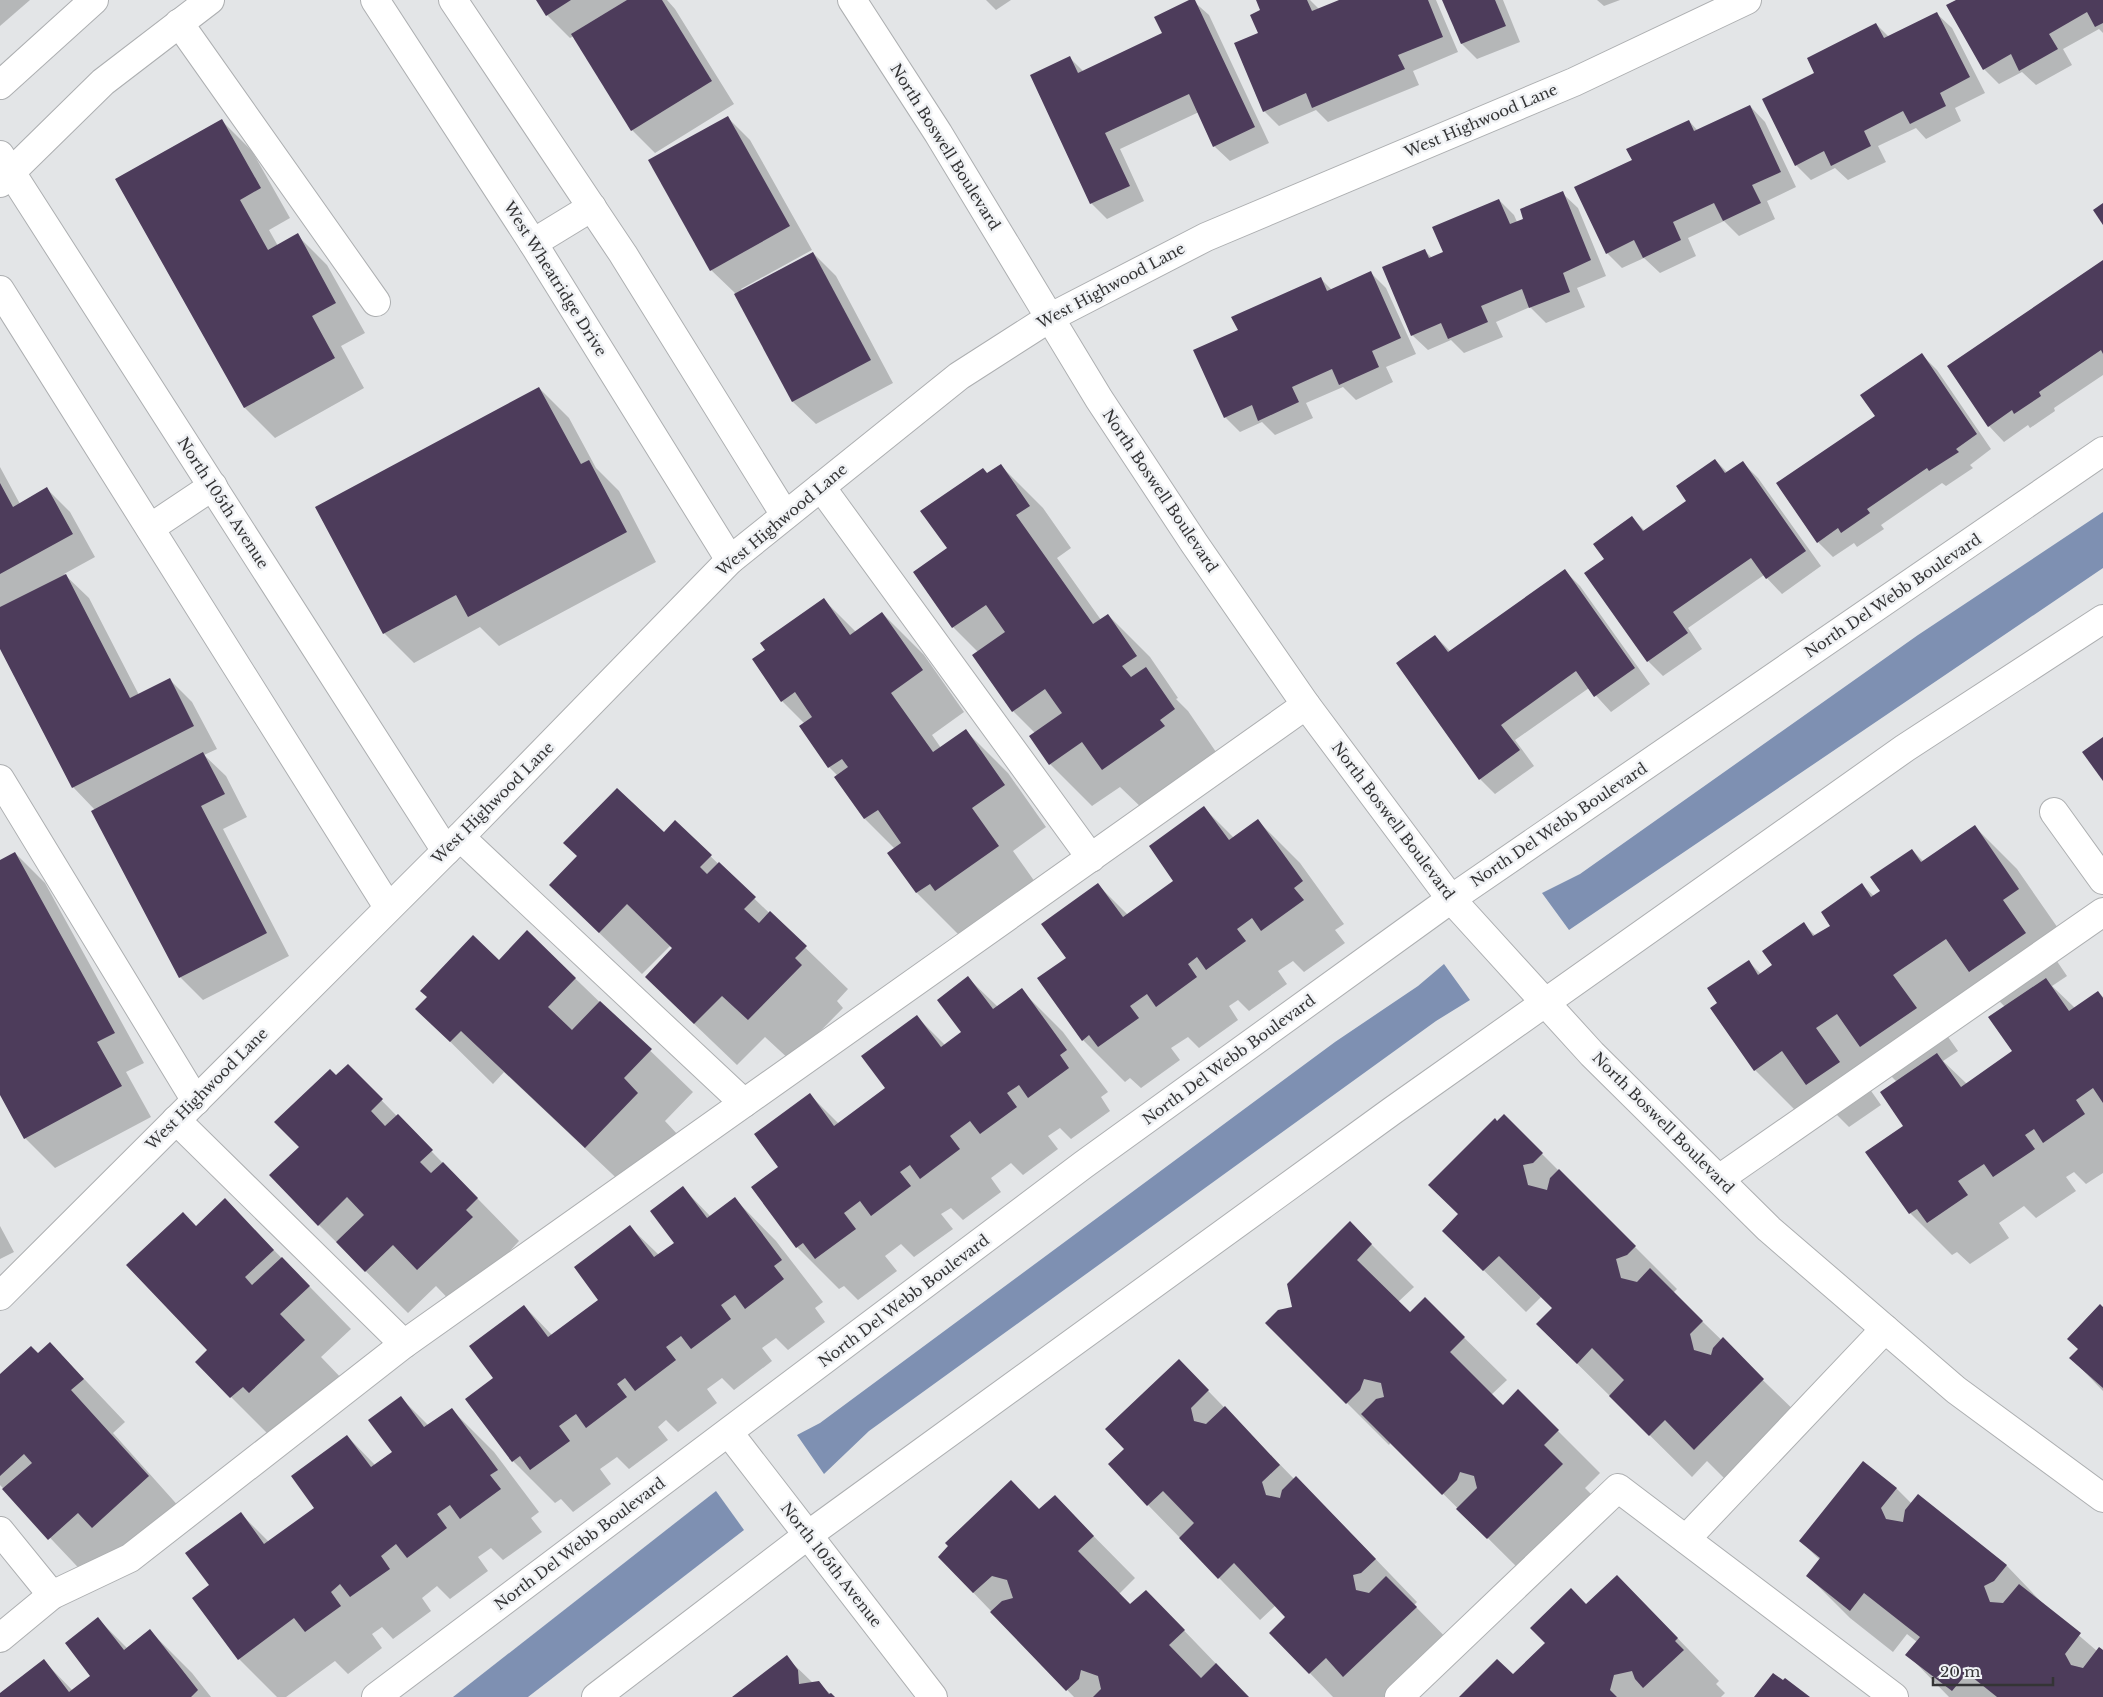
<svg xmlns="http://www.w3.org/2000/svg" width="2103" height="1697" font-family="'Libre Baskerville',serif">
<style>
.water{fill:#7e90b2}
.shadow{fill:#0003;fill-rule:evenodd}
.building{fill:#4d3c5b}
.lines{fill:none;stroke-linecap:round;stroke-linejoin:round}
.minor-casing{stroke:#adafb1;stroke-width:30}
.minor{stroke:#fff;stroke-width:28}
.labels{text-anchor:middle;stroke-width:5;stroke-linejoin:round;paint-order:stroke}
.street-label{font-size:15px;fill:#343435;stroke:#f0f2f5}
</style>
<rect width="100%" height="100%" fill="#e3e5e7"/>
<!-- water -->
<g class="water">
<path d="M2103 512V568L1569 930 1542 893 1580 874 1918 635Z"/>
<path d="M1444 964 1470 1000 1436 1021 869 1431 824 1474 797 1435 820 1423 1335 1042 1418 986Z"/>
<path d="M716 1491 744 1530 528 1697H453Z"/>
</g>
<!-- shadow -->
<g class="shadow">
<path d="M0 0H30L0 26Z"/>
<path d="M538 0H667L675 9 734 104 655 153 632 130 574 36 570 38 547 15Z"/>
<path d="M986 0H1011L996 10Z"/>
<path d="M1192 0 1209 15 1269 143 1230 161 1214 146 1199 112 1120 149 1144 201 1107 219 1091 203 1070 58 1084 72 1164 34Z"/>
<path d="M1257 0H1310L1319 9 1342 0H1436L1458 52 1413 71 1419 85 1328 122 1316 110 1279 126 1264 111 1259 34 1262 11Z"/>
<path d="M1444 0H1503L1520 42 1477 59 1462 44Z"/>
<path d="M1597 0H1620L1604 6Z"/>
<path d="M1958 0H2103V33L2099 29 2063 49 2072 65 2036 85 2022 72 1999 84 1984 69Z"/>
<path d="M1936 13 1952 28 1985 93 1955 108 1961 121 1926 139 1916 128 1878 146 1886 162 1848 180 1835 168 1811 180 1796 165 1816 73 1876 24 1889 37Z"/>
<path d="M1750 106 1765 122 1796 187 1767 201 1775 219 1739 236 1724 221 1688 238 1696 256 1660 273 1644 258 1622 268 1607 253 1634 160 1689 121 1698 131Z"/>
<path d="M727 117 750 140 812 250 741 289 743 291 813 253 836 276 893 383 816 424 793 402 735 293 711 270Z"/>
<path d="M222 121 252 151 290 218 269 230 278 246 297 235 327 265 365 333 341 346 364 388 275 438 245 408 117 180Z"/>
<path d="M1562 193 1578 208 1606 276 1577 288 1585 307 1546 323 1530 307 1496 322 1503 337 1464 353 1451 340 1428 350 1412 335 1425 251 1432 258 1444 253 1499 200 1514 215 1517 222 1525 219Z"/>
<path d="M2103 262V375L2054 408 2055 411 2030 428 2028 425 2004 442 1989 426Z"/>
<path d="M1371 273 1386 288 1416 354 1386 367 1393 382 1356 400 1343 387 1306 403 1313 418 1275 435 1262 422 1240 432 1225 417 1239 331 1320 278 1332 290Z"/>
<path d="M1922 355 1937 370 1991 449 1970 465 1973 468 1946 486 1942 483 1881 525 1884 529 1857 547 1854 543 1833 557 1818 542 1876 417Z"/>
<path d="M539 388 569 418 596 468 619 491 656 562 499 646 480 627 414 663 384 633Z"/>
<path d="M1715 460 1728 473 1743 463 1758 478 1821 566 1782 594 1764 575 1688 628 1702 649 1663 676 1648 661 1606 559 1632 518 1645 531 1688 501Z"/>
<path d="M1001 466 1043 508 1071 548 1057 558 1101 620 1108 615 1150 657 1178 698 1176 699 1188 711 1216 752 1145 811 1120 787 1092 806 1050 764 1031 736 1035 733 1013 711 978 652 953 627 914 572 948 549 988 474Z"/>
<path d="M0 467 20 504 47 489 70 512 95 557 64 574 89 598 139 695 169 679 192 702 217 749 204 755 226 776 247 817 223 829 289 956 203 1000 180 977 95 810 73 787 0 647Z"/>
<path d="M1565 571 1580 586 1650 684 1611 712 1589 688 1515 740 1534 766 1495 794 1480 779 1435 636 1451 652Z"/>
<path d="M824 600 856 632 882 613 924 655 964 712 932 735 941 748 966 731 1008 773 1046 827 1013 851 1040 889 959 935 917 893 889 853 895 849 865 819 836 777 838 776 829 767 805 724 782 701 767 650Z"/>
<path d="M1204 808 1234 838 1258 821 1300 863 1344 924 1335 930 1345 943 1304 972 1293 961 1278 971 1287 984 1249 1011 1238 1000 1229 1006 1238 1020 1199 1048 1188 1037 1171 1048 1180 1060 1141 1088 1130 1078 1125 1082 1083 1040 1039 979 1067 958 1098 885 1128 915 1175 881Z"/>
<path d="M675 822 848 989 837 1001 843 1008 791 1061 765 1037 737 1065 689 1019 674 949 670 946 642 974 593 927Z"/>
<path d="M1975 827 2017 869 2060 931 2044 942 2067 976 2052 986 2075 1008 2098 992 2103 997V1173L2086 1184 2074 1172 2066 1177 2076 1191 2036 1218 2024 1206 1999 1223 2009 1238 1970 1264 1957 1252 1952 1255 1910 1213 1905 1126 1897 1082 1874 1059 1857 1071 1881 1105 1849 1127 1819 1097 1797 1112 1755 1070 1712 1008 1719 1003 1748 961 1761 974 1774 966 1803 924 1816 936 1832 926 1862 885 1874 896 1882 891 1912 850 1924 862ZM1983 984 2005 1007 2013 1052 1967 1084 1943 1061 1958 1051 1934 1017Z"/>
<path d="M15 853 45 883 144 1063 126 1072 151 1117 55 1168 25 1138 0 1092V861Z"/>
<path d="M527 932 693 1092 665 1121 679 1136 628 1189 504 1072 493 1084 417 1009 499 962Z"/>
<path d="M968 978 998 1007 1021 990 1063 1032 1108 1092 1101 1097 1110 1111 1071 1139 1060 1128 1048 1136 1058 1149 1023 1175 1011 1163 991 1178 1001 1192 963 1220 951 1208 941 1214 953 1229 914 1257 901 1244 885 1256 897 1271 858 1300 844 1286 839 1289 797 1247 780 1167 810 1095 839 1124 886 1089 917 1017 946 1046 963 1033Z"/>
<path d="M348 1066 519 1241 508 1253 514 1259 460 1311 436 1286 408 1313 319 1225 300 1147 336 1077Z"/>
<path d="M1504 1116 1677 1289 1673 1293 1806 1422 1737 1491 1707 1461 1692 1477 1537 1324 1553 1308 1541 1297 1526 1312 1444 1231 1459 1215 1497 1123Z"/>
<path d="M683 1188 711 1217 735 1199 776 1241 823 1302 815 1308 825 1322 788 1350 776 1338 762 1348 772 1361 734 1390 722 1378 707 1389 717 1403 678 1432 666 1420 658 1427 668 1440 629 1469 617 1457 600 1469 611 1484 573 1512 561 1499 555 1503 513 1461 466 1399 495 1378 524 1306 552 1335 600 1300 630 1227 659 1255 676 1243Z"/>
<path d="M225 1200 351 1329 321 1357 346 1383 273 1439 231 1397 209 1350 196 1227Z"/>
<path d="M1350 1223 1414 1287 1398 1302 1410 1314 1425 1299 1507 1380 1491 1395 1503 1407 1518 1391 1600 1473 1585 1488 1604 1507 1530 1580 1391 1442 1389 1445 1267 1323 1294 1307Z"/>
<path d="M0 1226 14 1252 0 1259Z"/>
<path d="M2103 1308V1391L2071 1358 2079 1349Z"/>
<path d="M50 1343 125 1422 113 1433 190 1519 91 1581 0 1485V1376L38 1354Z"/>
<path d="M1179 1361 1295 1480 1338 1520 1417 1602 1414 1605 1458 1650 1409 1697H1333L1271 1633 1287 1617 1276 1605 1260 1620 1148 1505 1126 1449Z"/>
<path d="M401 1398 429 1426 452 1410 494 1452 539 1512 531 1518 542 1532 503 1560 491 1548 478 1557 488 1571 450 1599 437 1586 422 1598 431 1611 393 1639 382 1627 372 1634 382 1648 348 1674 335 1661 286 1697H277L239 1659 211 1586 241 1514 269 1542 316 1508 347 1436 375 1465 393 1452Z"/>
<path d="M1896 1488 1911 1503 1918 1496 2007 1566 2048 1609 2097 1651 2103 1652V1697H1949L1907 1654 1917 1642 1907 1634 1893 1652 1850 1618 1808 1576 1820 1560 1800 1541Z"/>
<path d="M1055 1497 1135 1578 1119 1594 1131 1605 1146 1591 1248 1697H1074L939 1557 1040 1511Z"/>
<path d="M1586 1605 1659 1619 1719 1681 1716 1684 1725 1693 1721 1697H1460L1513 1676Z"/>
<path d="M98 1619 127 1648 150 1631 192 1673 211 1697H0L44 1661 73 1691 92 1676Z"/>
<path d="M786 1657 813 1683H818L834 1697H734Z"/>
</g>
<!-- building -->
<g class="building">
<path d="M536 0H571L546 16Z"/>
<path d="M627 0H662L712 81 631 131 571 34Z"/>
<path d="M1189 0H1195L1255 127 1213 147 1189 94 1105 133 1130 186 1090 204 1030 75 1070 56 1078 73 1162 33 1154 17Z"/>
<path d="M1256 0H1307L1312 11 1339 0H1428L1443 37 1398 55 1405 69 1312 108 1306 93 1263 112 1234 43 1258 33 1250 15 1260 10Z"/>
<path d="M1442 0H1495L1506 26 1461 44Z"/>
<path d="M1956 0H2103V23L2095 27 2087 12 2049 34 2058 49 2019 71 2011 54 1983 70 1946 5Z"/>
<path d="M1937 12 1970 77 1940 93 1946 106 1910 124 1903 111 1864 131 1871 146 1831 166 1824 151 1795 166 1762 99 1814 73 1807 58 1876 23 1884 38Z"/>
<path d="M1750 105 1781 172 1752 185 1761 203 1723 221 1714 203 1673 222 1681 240 1643 258 1634 240 1606 254 1574 187 1632 160 1626 149 1689 120 1694 131Z"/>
<path d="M728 116 790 226 710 271 648 160Z"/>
<path d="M222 119 261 188 240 200 268 250 298 233 336 303 312 316 335 358 244 408 115 179Z"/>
<path d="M1563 191 1591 260 1563 273 1570 292 1529 308 1522 289 1481 306 1488 322 1448 339 1441 323 1411 336 1382 267 1425 249 1429 258 1443 252 1432 227 1499 199 1510 224 1523 219 1520 209Z"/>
<path d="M2103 203V225L2093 210Z"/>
<path d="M813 252 871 360 792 402 734 294Z"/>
<path d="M2103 260V354L2101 350 2039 392 2041 396 2014 414 2012 410 1988 427 1947 366Z"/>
<path d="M1371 271 1401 338 1372 351 1379 367 1339 385 1332 369 1292 387 1299 402 1258 421 1252 405 1224 418 1193 350 1238 330 1231 317 1321 277 1327 291Z"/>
<path d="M1922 353 1977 434 1956 449 1959 452 1929 471 1927 468 1867 509 1870 513 1841 533 1838 528 1817 543 1776 483 1875 416 1860 395Z"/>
<path d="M539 387 581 464 589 460 627 532 468 617 456 595 383 634 315 507Z"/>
<path d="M1715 459 1725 473 1743 461 1806 551 1766 579 1751 558 1673 612 1688 633 1647 662 1584 573 1604 559 1593 544 1632 516 1643 531 1686 501 1676 486Z"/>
<path d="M1001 464 1030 506 1016 515 1093 624 1108 614 1137 656 1122 666 1131 677 1146 667 1175 709 1160 720 1165 726 1102 770 1082 742 1049 765 1029 736 1062 713 1045 689 1012 712 972 655 1005 632 986 605 952 628 913 572 947 548 920 511 983 468 987 473Z"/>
<path d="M0 483 13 507 47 487 73 534 0 574Z"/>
<path d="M1565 569 1635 668 1594 697 1576 671 1501 725 1520 750 1479 780 1396 663 1435 635 1448 652Z"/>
<path d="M66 574 130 698 170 678 194 726 72 788 0 649V607Z"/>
<path d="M824 598 850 635 882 612 923 670 891 693 933 752 966 729 1005 785 972 808 999 846 935 891 930 884 916 893 887 853 901 843 878 810 864 819 834 777 848 767 842 759 828 768 799 726 812 717 795 692 781 702 752 659 765 650 760 643Z"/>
<path d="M2103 737V781L2082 752Z"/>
<path d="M203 752 225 794 201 806 267 933 179 978 91 811Z"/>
<path d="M617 788 664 832 675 820 712 855 700 867 707 874 719 862 756 897 744 909 759 923 770 911 807 946 795 958 802 965 748 1020 722 996 694 1024 645 977 672 948 627 904 599 933 549 885 577 856 563 843Z"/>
<path d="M1204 806 1229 840 1258 819 1303 881 1294 888 1304 900 1261 931 1252 918 1237 929 1246 941 1206 970 1197 957 1188 964 1197 977 1156 1007 1147 994 1130 1006 1139 1018 1098 1047 1089 1035 1082 1041 1037 978 1066 958 1041 924 1098 883 1123 917 1173 881 1149 846Z"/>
<path d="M1975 825 2019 889 2003 900 2026 933 1969 972 1946 939 1893 975 1917 1008 1860 1047 1837 1014 1816 1028 1840 1062 1806 1085 1782 1051 1754 1071 1710 1008 1717 1003 1707 988 1749 960 1758 975 1772 965 1762 951 1804 922 1813 936 1830 926 1821 912 1862 883 1871 897 1880 891 1870 877 1912 849 1921 862Z"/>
<path d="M15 852 115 1033 97 1042 122 1086 24 1139 0 1095V860Z"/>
<path d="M527 930 576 978 548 1007 572 1030 600 1001 652 1049 624 1078 638 1093 585 1148 461 1031 450 1042 415 1009 427 997 420 991 473 935 499 960Z"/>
<path d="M968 976 993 1009 1022 988 1067 1050 1060 1055 1069 1068 1028 1098 1019 1085 1007 1093 1017 1107 980 1134 970 1121 950 1136 960 1149 920 1179 910 1165 900 1172 911 1186 871 1216 860 1201 844 1213 856 1229 815 1259 803 1243 796 1248 751 1187 778 1167 754 1134 810 1093 834 1126 885 1088 861 1056 917 1015 941 1047 961 1032 937 1000Z"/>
<path d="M2046 978 2069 1011 2098 991 2103 998V1103L2093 1088 2076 1100 2085 1114 2043 1143 2034 1129 2025 1135 2035 1149 1993 1177 1984 1164 1958 1181 1968 1195 1927 1223 1917 1209 1909 1214 1865 1152 1903 1126 1880 1092 1937 1053 1961 1087 2012 1051 1988 1017Z"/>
<path d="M348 1064 383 1099 371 1111 385 1126 398 1114 433 1150 420 1162 431 1173 443 1162 478 1198 466 1210 473 1217 417 1270 393 1245 365 1272 336 1242 364 1215 347 1197 318 1226 269 1175 299 1147 274 1122 330 1069 336 1075Z"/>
<path d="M1504 1114 1543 1153 1533 1163 1523 1165 1528 1185 1547 1190 1550 1178 1559 1169 1636 1246 1627 1255 1616 1259 1621 1278 1637 1282 1650 1268 1703 1321 1690 1334 1694 1350 1711 1355 1713 1348 1723 1337 1764 1379 1694 1450 1665 1420 1649 1436 1609 1396 1624 1380 1592 1348 1577 1364 1536 1324 1552 1308 1499 1256 1483 1271 1442 1231 1458 1214 1428 1185 1495 1118 1497 1121Z"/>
<path d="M683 1186 707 1218 735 1197 782 1260 774 1266 784 1279 745 1309 735 1295 721 1305 731 1319 691 1349 681 1336 666 1347 676 1360 635 1391 625 1378 617 1384 627 1397 586 1428 576 1414 559 1426 570 1441 530 1470 520 1456 512 1462 465 1399 493 1378 469 1346 524 1305 548 1337 598 1300 574 1267 630 1225 654 1257 674 1243 650 1211Z"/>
<path d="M225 1198 274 1250 245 1277 252 1285 282 1257 310 1286 280 1314 305 1340 249 1393 243 1387 230 1398 195 1362 207 1350 126 1265 183 1212 196 1226Z"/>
<path d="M1350 1221 1372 1244 1357 1260 1410 1312 1425 1297 1465 1337 1450 1352 1503 1405 1518 1389 1559 1430 1544 1445 1563 1464 1487 1539 1456 1509 1477 1488 1474 1476 1460 1472 1457 1480 1442 1495 1361 1414 1376 1399 1384 1397 1381 1383 1364 1379 1360 1390 1346 1404 1265 1323 1278 1310 1292 1307 1287 1284Z"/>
<path d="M2100 1304 2103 1307V1388L2069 1358 2078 1349 2067 1339Z"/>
<path d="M50 1342 84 1379 71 1390 149 1476 92 1528 78 1513 48 1540 2 1489 32 1463 24 1454 0 1476V1374L31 1346 38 1353Z"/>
<path d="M1179 1359 1209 1390 1191 1408 1194 1421 1206 1424 1225 1406 1280 1465 1262 1482 1266 1495 1280 1498 1282 1490 1296 1476 1376 1559 1361 1573 1353 1575 1356 1590 1369 1593 1386 1576 1417 1607 1343 1677 1326 1658 1309 1674 1269 1633 1285 1617 1234 1563 1218 1579 1179 1538 1194 1523 1163 1491 1147 1506 1108 1464 1124 1449 1105 1429Z"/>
<path d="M401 1396 424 1427 452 1408 498 1470 490 1475 501 1489 460 1519 450 1505 437 1514 447 1528 407 1558 396 1544 381 1556 390 1569 350 1597 340 1584 331 1592 341 1606 305 1632 294 1618 238 1660 192 1598 209 1585 185 1553 241 1512 264 1544 314 1508 291 1476 347 1435 371 1467 392 1452 368 1420Z"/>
<path d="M1863 1461 1897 1488 1881 1508 1886 1519 1903 1522 1905 1510 1918 1494 2007 1565 1994 1581 1984 1586 1990 1602 2003 1603 2019 1584 2081 1633 2065 1654 2071 1665 2083 1668 2099 1647 2103 1650V1697H1997L1967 1673 1952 1691 1905 1655 1920 1637 1864 1593 1850 1611 1806 1576 1820 1558 1799 1541Z"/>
<path d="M1011 1480 1039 1509 1055 1495 1094 1536 1078 1551 1130 1604 1146 1590 1185 1630 1169 1645 1201 1678 1216 1663 1249 1697H1093L1101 1689 1098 1676 1081 1670 1079 1679 1066 1691 990 1612 1002 1601 1013 1598 1007 1580 992 1576 973 1593 938 1557 948 1546 945 1543Z"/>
<path d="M1617 1575 1678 1638 1675 1641 1684 1650 1643 1688 1635 1679 1632 1671 1614 1675 1610 1690 1617 1697H1459L1497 1659 1513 1674 1545 1643 1530 1628 1571 1588 1586 1604Z"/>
<path d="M98 1617 124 1650 150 1629 198 1690 191 1697H0V1693L44 1659 69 1692 90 1676 65 1643Z"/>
<path d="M787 1655 798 1670 799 1684 819 1681 829 1694 831 1693 835 1697H732Z"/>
<path d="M1773 1673 1783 1680 1785 1678 1810 1697H1754Z"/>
</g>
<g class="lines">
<defs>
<g id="minor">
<path d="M375 0 533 243 730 560"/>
<path d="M453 0 623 254 785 515"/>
<path d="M852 0 938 133 1099 399 1194 543 1306 705 1451 899 1592 1054 1769 1229 1956 1390 2103 1498"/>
<path d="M179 23 376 302"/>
<path d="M0 85 94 0"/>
<path d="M0 155 446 851"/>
<path d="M0 183 103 82 210 0"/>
<path d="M533 243 592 207"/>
<path d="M0 290 388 907"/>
<path d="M821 487 1091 858"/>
<path d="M150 528 213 486"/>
<path d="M0 779 196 1101"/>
<path d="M2054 812 2103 880"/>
<path d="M460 837 744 1103"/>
<path d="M176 1120 404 1344"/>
<path d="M1719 1179 2103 912"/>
<path d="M0 1296 460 837 730 560 959 376 1051 317 1206 237 1574 82 1747 0"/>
<path d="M729 1433 933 1697"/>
<path d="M0 1531 52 1595"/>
<path d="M1686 1539 1885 1329"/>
<path d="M0 1638 52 1595 130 1558 404 1344 1306 705"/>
<path d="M376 1697 1083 1165 1451 899 2103 451"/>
<path d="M596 1697 808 1535 1392 1111 1905 748 2103 619"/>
<path d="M1399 1697 1618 1488 1894 1697"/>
</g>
</defs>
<!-- minor casing -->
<use href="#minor" class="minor-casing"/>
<!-- minor -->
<use href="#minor" class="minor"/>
</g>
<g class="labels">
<!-- street labels -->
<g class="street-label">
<text transform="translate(1481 121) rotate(-23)" y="5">West Highwood Lane</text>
<text transform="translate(945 147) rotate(58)" y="5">North Boswell Boulevard</text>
<text transform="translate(555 279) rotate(58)" y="5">West Wheatridge Drive</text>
<text transform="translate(1111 286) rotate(-28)" y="5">West Highwood Lane</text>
<text transform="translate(1160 491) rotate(56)" y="5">North Boswell Boulevard</text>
<text transform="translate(223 503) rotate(57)" y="5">North 105th Avenue</text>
<text transform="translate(782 520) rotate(-40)" y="5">West Highwood Lane</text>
<text transform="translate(1893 596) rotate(-34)" y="5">North Del Webb Boulevard</text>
<text transform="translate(493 803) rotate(-45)" y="5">West Highwood Lane</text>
<text transform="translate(1393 821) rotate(53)" y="5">North Boswell Boulevard</text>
<text transform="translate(1559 825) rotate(-34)" y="5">North Del Webb Boulevard</text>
<text transform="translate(1229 1060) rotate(-36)" y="5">North Del Webb Boulevard</text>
<text transform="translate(207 1089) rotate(-45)" y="5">West Highwood Lane</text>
<text transform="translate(1663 1123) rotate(45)" y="5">North Boswell Boulevard</text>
<text transform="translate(904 1301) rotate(-37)" y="5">North Del Webb Boulevard</text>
<text transform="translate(580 1544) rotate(-37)" y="5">North Del Webb Boulevard</text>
<text transform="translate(831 1565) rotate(52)" y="5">North 105th Avenue</text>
</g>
</g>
<!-- scale -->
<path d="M1933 1677v8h120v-8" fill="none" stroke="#343435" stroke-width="2.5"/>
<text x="1940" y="1677" font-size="15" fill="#343435" stroke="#f0f2f5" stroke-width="4" paint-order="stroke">20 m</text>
</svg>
